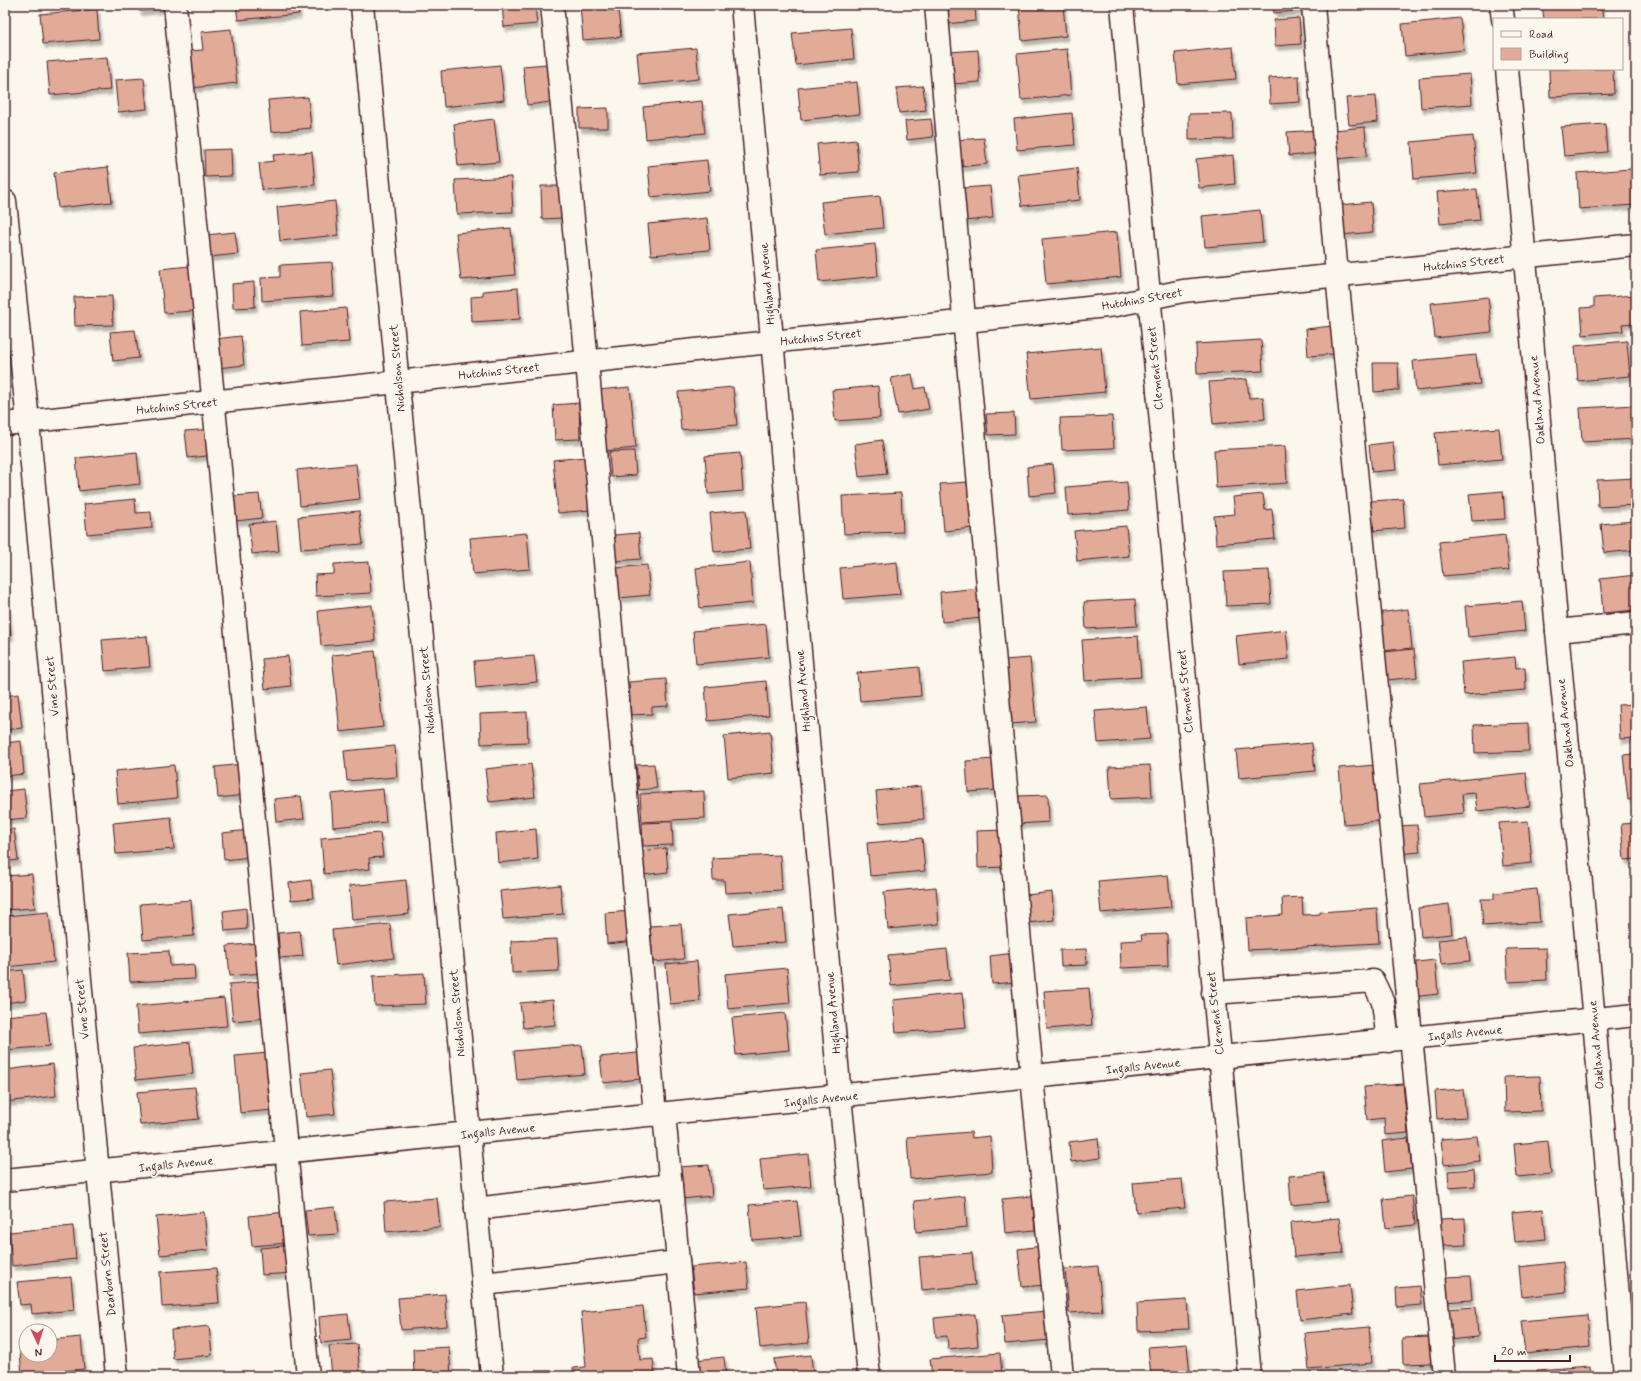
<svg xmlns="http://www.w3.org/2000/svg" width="1641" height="1381" font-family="Mynerve,sans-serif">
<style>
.building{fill:#e2ab98;stroke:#4a1f2b;filter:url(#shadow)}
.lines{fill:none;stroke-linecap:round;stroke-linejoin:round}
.minor-casing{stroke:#4a1f2b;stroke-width:25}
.minor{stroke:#fbf7ec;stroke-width:22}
.labels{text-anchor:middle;stroke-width:4;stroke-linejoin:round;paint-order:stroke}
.street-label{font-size:12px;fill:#4a1f2b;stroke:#fbf7ec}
</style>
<defs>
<filter id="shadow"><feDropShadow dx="2.5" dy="4.5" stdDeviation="1" flood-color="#0004"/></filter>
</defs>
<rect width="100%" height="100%" fill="#fbf7ec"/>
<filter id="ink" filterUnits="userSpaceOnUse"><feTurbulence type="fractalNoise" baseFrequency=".025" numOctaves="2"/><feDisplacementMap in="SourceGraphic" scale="8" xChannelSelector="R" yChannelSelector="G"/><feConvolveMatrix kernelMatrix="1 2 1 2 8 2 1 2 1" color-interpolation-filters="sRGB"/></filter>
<g filter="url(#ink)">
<!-- building -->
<g class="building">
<path d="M139 5H168L169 8 139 11Z"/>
<path d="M236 5H298L299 14 238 20Z"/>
<path d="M502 5H535L537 24 504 27Z"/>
<path d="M580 5H609V10H618L621 37 583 40Z"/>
<path d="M943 5H975L976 21 945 24Z"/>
<path d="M1019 5H1063L1066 36 1022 41Z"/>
<path d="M1273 5H1306V10L1274 13Z"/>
<path d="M1542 5H1601L1603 19H1544Z"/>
<path d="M97 9 99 39 43 44 40 14Z"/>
<path d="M1299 18 1301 44 1275 46 1274 20Z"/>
<path d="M1460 18 1464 50 1405 56 1402 24Z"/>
<path d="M851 28 854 59 796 65 792 33Z"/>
<path d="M231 29 237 83 191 88 187 51 203 50 201 32Z"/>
<path d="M1233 47 1236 79 1178 84 1175 53Z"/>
<path d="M696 48 699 79 640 85 637 53Z"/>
<path d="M1067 49 1071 95 1021 100 1017 54Z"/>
<path d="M978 50 980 82 952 84 949 52Z"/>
<path d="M107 57 110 90 50 95 47 62Z"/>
<path d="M547 64 551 102 527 105 523 66Z"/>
<path d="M500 65 504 100 444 107 441 71Z"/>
<path d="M1549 69H1613L1614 94 1550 97Z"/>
<path d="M1470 74 1472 104 1421 108 1419 78Z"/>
<path d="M1299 76 1300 102 1270 104 1269 78Z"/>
<path d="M144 78 147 109 118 112 115 80Z"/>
<path d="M857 82 860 114 801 120 798 88Z"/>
<path d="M923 86 926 110 899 113 896 88Z"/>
<path d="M1376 96 1378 122 1349 125 1346 98Z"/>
<path d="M308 97 311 128 271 132 268 100Z"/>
<path d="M702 101 705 133 646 139 643 107Z"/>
<path d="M608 108V128H579V109Z"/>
<path d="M1072 113 1075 145 1017 150 1014 119Z"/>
<path d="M1232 113 1233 139 1189 140V114Z"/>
<path d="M494 119 499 162 458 166 454 124Z"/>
<path d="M931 119 933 137 907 140 905 121Z"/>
<path d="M1605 124 1607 152 1564 156 1561 127Z"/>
<path d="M1365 127 1367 156 1337 159 1334 130Z"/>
<path d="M1318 130 1320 153 1289 156 1287 132Z"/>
<path d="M1473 136 1477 173 1414 179 1411 142Z"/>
<path d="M984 138 987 164 959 167 956 140Z"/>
<path d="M856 140 859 172 820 175 817 144Z"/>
<path d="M231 149 232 176 205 177 204 150Z"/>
<path d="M312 152 315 185 262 190 259 163 274 161 273 155Z"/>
<path d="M1233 155 1235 184 1199 188 1196 159Z"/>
<path d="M707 160 710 191 651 197 648 166Z"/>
<path d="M108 167 112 202 58 208 54 173Z"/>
<path d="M1077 168 1080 200 1022 206 1018 175Z"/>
<path d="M1631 169 1634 205 1579 209 1577 173Z"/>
<path d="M511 177 513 212 457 214 455 180Z"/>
<path d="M541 186H561L562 218 542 219Z"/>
<path d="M990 186 993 218 965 221 963 188Z"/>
<path d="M1477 189 1480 220 1440 224 1437 192Z"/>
<path d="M880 196 883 228 825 234 821 202Z"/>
<path d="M335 201 338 235 280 241 277 207Z"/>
<path d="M1371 202 1373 232 1342 235 1340 205Z"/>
<path d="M1260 210 1263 242 1205 247 1202 216Z"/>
<path d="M707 218 710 250 651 255 648 224Z"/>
<path d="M511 228 515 275 461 280 456 233Z"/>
<path d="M235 232 238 254 209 257 206 235Z"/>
<path d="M1117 232 1121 277 1046 284 1042 239Z"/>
<path d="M875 244 878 276 819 282 816 250Z"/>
<path d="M332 262 334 296 262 301 261 278 280 277V265Z"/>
<path d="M190 266 194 311 164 313 160 269Z"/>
<path d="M254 282 255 307 233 308 232 284Z"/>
<path d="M518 288 520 319 472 322 471 297 483 296V291Z"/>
<path d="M1636 295V323L1622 324 1623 331 1583 335 1581 308 1594 307V298Z"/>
<path d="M112 296 113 325 75 326 74 297Z"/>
<path d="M1488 297 1492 332 1435 338 1431 303Z"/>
<path d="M346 308 349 342 302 346 300 312Z"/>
<path d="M1332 326 1335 354 1308 356 1306 329Z"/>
<path d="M135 330 139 358 113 361 110 332Z"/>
<path d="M241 336 244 365 218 368 215 339Z"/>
<path d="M1261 340 1263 371 1197 374 1196 344Z"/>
<path d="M1627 341 1630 376 1578 381 1575 346Z"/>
<path d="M1101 347 1105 392 1031 399 1026 354Z"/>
<path d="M1476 355 1480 384 1416 391 1413 361Z"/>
<path d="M1373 363H1398L1399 390 1374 392Z"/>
<path d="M912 374 915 389 925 387 929 409 898 414 891 378Z"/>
<path d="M1247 379 1249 398 1263 397 1265 419 1213 424 1209 382Z"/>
<path d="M878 386 880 418 835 421 832 390Z"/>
<path d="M630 387 636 448 604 451 598 390Z"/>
<path d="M733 387 737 425 681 430 678 392Z"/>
<path d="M579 403 580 439 555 440 553 405Z"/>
<path d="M1636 405V439L1582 442 1580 408Z"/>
<path d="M1014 413 1015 434 988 435 986 414Z"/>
<path d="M1112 416 1114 448 1062 450 1060 418Z"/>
<path d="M1499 428 1502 459 1438 465 1435 433Z"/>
<path d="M213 429 216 455 188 458 185 431Z"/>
<path d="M882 440 887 474 859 477 855 444Z"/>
<path d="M1393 442 1396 470 1372 472 1369 445Z"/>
<path d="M1285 446 1287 483 1216 488 1214 450Z"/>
<path d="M634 451 636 475 611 477 609 452Z"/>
<path d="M137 452 140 484 79 491 76 458Z"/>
<path d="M740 453 743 491 708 494 705 456Z"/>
<path d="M585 457 590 510 558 513 553 460Z"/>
<path d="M356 464 360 499 300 506 297 470Z"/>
<path d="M1053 464 1056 493 1029 496 1027 467Z"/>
<path d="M1636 478V505L1598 507 1597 480Z"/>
<path d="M967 482 972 528 944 531 940 484Z"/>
<path d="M1127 482 1129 510 1068 515 1066 487Z"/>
<path d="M1503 491 1505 519 1472 521 1469 494Z"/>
<path d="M901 493 903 532 844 534 842 496Z"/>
<path d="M259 494 262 518 236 521 233 496Z"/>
<path d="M1263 494 1265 510 1272 509 1275 539 1216 544 1214 516 1235 514 1233 497Z"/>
<path d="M135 499 136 513 151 512 152 528 87 534 84 504Z"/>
<path d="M1403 499 1405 528 1373 531 1371 501Z"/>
<path d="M746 510 750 549 714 552 710 513Z"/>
<path d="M359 511 363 544 301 549 298 517Z"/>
<path d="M276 521 279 551 252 554 249 524Z"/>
<path d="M1633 521 1636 550 1604 553 1601 524Z"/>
<path d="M1126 526 1129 556 1077 561 1074 531Z"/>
<path d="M527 533 530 569 473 574 470 538Z"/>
<path d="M639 533 641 559 616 561 614 535Z"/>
<path d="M1505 535 1509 570 1443 576 1439 542Z"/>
<path d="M369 562 371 593 316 596 315 575 334 574V564Z"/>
<path d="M750 562 753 603 700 608 696 568Z"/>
<path d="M897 562 900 594 843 599 840 568Z"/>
<path d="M647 565 650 595 619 598 616 568Z"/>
<path d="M5 566 7 590H5Z"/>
<path d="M1269 570 1271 604 1226 606 1224 572Z"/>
<path d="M1636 575V610L1603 613 1600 579Z"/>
<path d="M979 588 982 618 942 622 940 592Z"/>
<path d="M1135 599 1137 626 1086 629 1084 602Z"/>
<path d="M1522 601 1525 631 1468 637 1465 606Z"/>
<path d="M5 604H7L11 636H5Z"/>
<path d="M372 605 375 641 321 646 318 611Z"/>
<path d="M1408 609 1412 648 1382 651 1378 613Z"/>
<path d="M766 624 769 657 696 664 693 631Z"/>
<path d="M1286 630 1289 659 1239 664 1236 636Z"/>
<path d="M147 636 150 667 105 671 102 640Z"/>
<path d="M1138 636 1141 677 1085 681 1082 640Z"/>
<path d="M1414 649 1417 677 1387 680 1384 652Z"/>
<path d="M375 651 383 727 340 732 332 655Z"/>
<path d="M288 656 291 686 265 689 262 659Z"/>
<path d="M534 656 537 682 476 688 474 661Z"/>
<path d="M1515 657 1516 668 1525 667 1526 690 1464 695 1461 662Z"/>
<path d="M1030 658 1036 722 1010 724 1004 660Z"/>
<path d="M919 667 921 696 860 701 857 673Z"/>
<path d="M666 679 668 706 652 707V714L631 715 629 682Z"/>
<path d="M766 681 769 715 708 721 705 687Z"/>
<path d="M18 694 22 728 5 730V696Z"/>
<path d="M1636 704V738L1620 739 1618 705Z"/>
<path d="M1147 707 1150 739 1098 743 1095 711Z"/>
<path d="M527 712 528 742 481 744 480 714Z"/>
<path d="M1528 723 1529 751 1475 753 1474 725Z"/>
<path d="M770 731 774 773 728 778 724 736Z"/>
<path d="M21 741 24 774 5 776V743Z"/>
<path d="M1312 743 1315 771 1239 778 1236 750Z"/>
<path d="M395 746 397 777 347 781 344 751Z"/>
<path d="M1636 754V799L1628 800 1623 755Z"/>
<path d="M994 759 997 790 968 792 966 761Z"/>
<path d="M243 764 246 795 218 798 215 767Z"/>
<path d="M531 764 535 797 489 802 485 769Z"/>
<path d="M654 764 657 788 639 790 636 765Z"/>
<path d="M174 765 177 798 118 804 115 771Z"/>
<path d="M1150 765 1152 797 1111 799 1109 767Z"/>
<path d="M1375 765 1379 821 1344 824 1339 768Z"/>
<path d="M1526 773 1530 806 1477 811 1475 793 1462 794 1464 813 1424 817 1420 784Z"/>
<path d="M921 786 924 819 879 823 876 791Z"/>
<path d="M24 789 27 818 5 820V791Z"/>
<path d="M383 789 386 822 333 827 331 794Z"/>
<path d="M704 791 705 818 642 822 640 794Z"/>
<path d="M1048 795 1049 822 1019 824 1017 796Z"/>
<path d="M301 796 304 819 276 822 274 799Z"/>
<path d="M171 817 174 849 116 854 113 823Z"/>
<path d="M1528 821 1532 863 1503 866 1499 823Z"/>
<path d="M672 822 673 845 643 846 642 823Z"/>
<path d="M1636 823V859L1624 860 1621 824Z"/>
<path d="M1417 825 1420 852 1398 854 1395 826Z"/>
<path d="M14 829 18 860 5 862V830Z"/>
<path d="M536 829 538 859 498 863 496 833Z"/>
<path d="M249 830 251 857 224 860 222 833Z"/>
<path d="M1004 830 1005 867 978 868 977 831Z"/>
<path d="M380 833 383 857 369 858 370 869 324 874 321 838Z"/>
<path d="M922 838 925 871 870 876 867 843Z"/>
<path d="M666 848 668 872 643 875 641 851Z"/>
<path d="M780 855 782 890 725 893 724 880H713L712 858Z"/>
<path d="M32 874 35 908 5 910V876Z"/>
<path d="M1168 875 1171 907 1101 913 1098 881Z"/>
<path d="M311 880 313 898 291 900 289 883Z"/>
<path d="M406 880 409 914 352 920 349 886Z"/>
<path d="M560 885 563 914 503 919 500 891Z"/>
<path d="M936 887 939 924 888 929 884 892Z"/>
<path d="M1537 889 1540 922 1483 926 1481 899H1494V893Z"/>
<path d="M1052 892 1054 920 1028 923 1026 895Z"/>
<path d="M1302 897 1303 915 1320 914V912L1377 908 1379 943 1248 950 1246 918 1283 915 1282 898Z"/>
<path d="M191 900 194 936 143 940 140 904Z"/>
<path d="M1449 904 1452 934 1421 937 1418 908Z"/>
<path d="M246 908 247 929 225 931 223 911Z"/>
<path d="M783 909 786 942 733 946 729 914Z"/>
<path d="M631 911 634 941 607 944 605 913Z"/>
<path d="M49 912 54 962 5 967V916Z"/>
<path d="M390 924 394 958 336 965 332 930Z"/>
<path d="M681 924 684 959 653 962 650 926Z"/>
<path d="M300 931 303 956 280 958 278 933Z"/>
<path d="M1167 934 1168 966 1121 968 1120 941 1142 940 1141 935Z"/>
<path d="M1467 937 1470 961 1441 964 1438 940Z"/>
<path d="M557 939 559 971 512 973 511 941Z"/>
<path d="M258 943 261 973 230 976 227 946Z"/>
<path d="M1546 948 1547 980 1508 982 1506 949Z"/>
<path d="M947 949 950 980 891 986 888 955Z"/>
<path d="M1086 949 1087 965 1061 966 1060 950Z"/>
<path d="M169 951 170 966 194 964 195 979 130 982 128 953Z"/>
<path d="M1014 953 1017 982 992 984 990 956Z"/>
<path d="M1435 960 1438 994 1413 997 1409 963Z"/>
<path d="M697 961 700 1001 670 1004 666 964Z"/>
<path d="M787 968 790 1003 728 1009 725 974Z"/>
<path d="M23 970 26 1000 5 1003V972Z"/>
<path d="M424 973 426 1004 375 1006 373 976Z"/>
<path d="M263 981 267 1018 233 1021 229 984Z"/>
<path d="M1089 988 1092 1025 1047 1029 1044 991Z"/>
<path d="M962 993 966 1027 896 1033 893 1000Z"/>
<path d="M224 998 227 1026 138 1034 136 1006Z"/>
<path d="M553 1000 555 1025 523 1028 520 1003Z"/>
<path d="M46 1012 50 1046 5 1050V1016Z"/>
<path d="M785 1013 789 1050 736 1055 732 1018Z"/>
<path d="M190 1042 193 1074 136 1080 133 1048Z"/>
<path d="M582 1045 585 1074 517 1080 514 1051Z"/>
<path d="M646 1052 649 1078 603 1083 600 1057Z"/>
<path d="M268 1053 274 1110 240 1113 235 1056Z"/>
<path d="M53 1064 56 1096 5 1102V1070Z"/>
<path d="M330 1070 335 1114 306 1117 301 1073Z"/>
<path d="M1540 1076 1541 1111 1505 1112 1504 1077Z"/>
<path d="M1403 1084 1408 1133 1385 1135 1384 1118 1367 1120 1364 1087Z"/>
<path d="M195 1087 199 1119 140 1125 137 1092Z"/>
<path d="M1463 1089 1466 1117 1437 1119 1435 1091Z"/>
<path d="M971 1132 972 1138 990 1136 992 1172 910 1179 907 1137Z"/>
<path d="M1477 1136 1480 1161 1444 1165 1441 1139Z"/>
<path d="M1098 1138 1100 1158 1071 1162 1069 1142Z"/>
<path d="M1408 1138 1412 1169 1385 1172 1382 1141Z"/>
<path d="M1548 1141 1551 1174 1517 1177 1514 1144Z"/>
<path d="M808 1154 811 1186 763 1190 760 1159Z"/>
<path d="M709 1165 712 1196 681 1199 678 1167Z"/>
<path d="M1474 1169 1475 1186 1449 1188 1448 1171Z"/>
<path d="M1324 1173 1327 1202 1291 1205 1289 1176Z"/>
<path d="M1182 1179 1185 1208 1136 1212 1133 1183Z"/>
<path d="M965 1196 967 1227 916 1232 914 1201Z"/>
<path d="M1032 1196 1035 1230 1005 1233 1002 1199Z"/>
<path d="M1412 1196 1415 1225 1386 1228 1383 1199Z"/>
<path d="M437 1198 440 1227 386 1232 384 1202Z"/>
<path d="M797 1201 801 1236 752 1240 749 1205Z"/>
<path d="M335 1207 338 1234 308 1236 305 1210Z"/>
<path d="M1543 1209 1546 1239 1515 1242 1512 1212Z"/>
<path d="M204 1212 208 1250 160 1255 156 1217Z"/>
<path d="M285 1212 287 1243 252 1246 249 1216Z"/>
<path d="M1339 1218 1343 1253 1294 1257 1291 1222Z"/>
<path d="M1465 1218 1466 1245 1441 1246 1440 1219Z"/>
<path d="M73 1226 76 1259 12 1266 9 1232Z"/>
<path d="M292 1245 294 1273 262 1275 260 1248Z"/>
<path d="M1042 1246 1046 1285 1022 1287 1018 1249Z"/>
<path d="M972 1253 975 1285 922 1290 919 1257Z"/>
<path d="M746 1262 749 1288 694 1293 691 1267Z"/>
<path d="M1563 1262 1566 1292 1522 1297 1519 1267Z"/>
<path d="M1098 1266 1102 1311 1069 1313 1065 1269Z"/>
<path d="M216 1268 219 1303 162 1307 160 1272Z"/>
<path d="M1470 1276 1472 1300 1444 1302 1443 1277Z"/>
<path d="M71 1277 74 1310 32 1314 31 1304 20 1305 17 1282Z"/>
<path d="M1350 1285 1353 1314 1300 1320 1297 1291Z"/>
<path d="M1420 1286 1422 1305 1397 1307 1396 1288Z"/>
<path d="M445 1294 447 1326 401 1330 398 1298Z"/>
<path d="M1187 1300 1189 1329 1138 1331 1137 1303Z"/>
<path d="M805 1302 809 1343 760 1348 756 1307Z"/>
<path d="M643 1306 646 1337 638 1338 640 1360 653 1359 655 1376H574L573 1368 586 1367 581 1312Z"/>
<path d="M1476 1307 1478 1337 1448 1340 1446 1309Z"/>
<path d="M1046 1311 1049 1340 1005 1344 1002 1315Z"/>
<path d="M348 1314 351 1340 321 1343 319 1317Z"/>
<path d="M975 1314 978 1346 948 1349 947 1336 936 1337 934 1318Z"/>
<path d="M1587 1315 1590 1347 1525 1354 1521 1321Z"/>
<path d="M209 1326 212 1355 173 1359 171 1330Z"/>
<path d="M1369 1327 1372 1363 1309 1369 1305 1333Z"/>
<path d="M81 1337 84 1369 22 1375 19 1343H26V1355H50V1340Z"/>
<path d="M1430 1337 1431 1363 1403 1364 1402 1338Z"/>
<path d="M357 1344 360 1374 332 1376 329 1346Z"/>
<path d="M1187 1344 1190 1376H1151L1148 1347Z"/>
<path d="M449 1347 451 1376H414L413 1349Z"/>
<path d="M1000 1353 1002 1376H932L930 1359Z"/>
<path d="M811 1355 813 1376H776L774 1359Z"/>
<path d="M724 1357 726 1376H697L695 1360Z"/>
<path d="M1590 1366 1591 1376H1537V1370Z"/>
</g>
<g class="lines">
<defs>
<g id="minor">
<path d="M175 5 308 1376"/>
<path d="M362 5 492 1376"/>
<path d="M552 5 587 362 655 1115"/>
<path d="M742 5 840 1097 869 1376"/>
<path d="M936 5 1032 1077 1062 1376"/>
<path d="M1122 5 1250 1376"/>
<path d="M1313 5 1337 275 1444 1376"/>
<path d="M1501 5 1503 19"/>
<path d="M1507 69 1528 292 1557 631 1594 1020 1625 1376"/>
<path d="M5 201 28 422 117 1376"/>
<path d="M5 424 1116 305 1183 291 1636 245"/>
<path d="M1557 631 1636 623"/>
<path d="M1213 993 1373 981 1383 1002 1388 1041"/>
<path d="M664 1114 689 1376"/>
<path d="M5 1180 1636 1015"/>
<path d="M476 1209 671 1185"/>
<path d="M483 1284 678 1262"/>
</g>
</defs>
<!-- minor casing -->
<use href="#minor" class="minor-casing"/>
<!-- minor -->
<use href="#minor" class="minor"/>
</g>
</g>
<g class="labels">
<!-- street labels -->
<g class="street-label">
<text transform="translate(1464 263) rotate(-6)" y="4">Hutchins Street</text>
<text transform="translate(767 284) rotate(-95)" y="4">Highland Avenue</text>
<text transform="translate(1142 299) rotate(-10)" y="4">Hutchins Street</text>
<text transform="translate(821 337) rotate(-6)" y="4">Hutchins Street</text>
<text transform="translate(397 368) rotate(-95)" y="4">Nicholson Street</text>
<text transform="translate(1155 368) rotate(-95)" y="4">Clement Street</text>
<text transform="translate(499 371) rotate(-6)" y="4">Hutchins Street</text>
<text transform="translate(1537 400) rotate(-95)" y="4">Oakland Avenue</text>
<text transform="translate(177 406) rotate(-6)" y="4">Hutchins Street</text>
<text transform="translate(52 686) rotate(-95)" y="4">Vine Street</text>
<text transform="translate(427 690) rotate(-95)" y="4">Nicholson Street</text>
<text transform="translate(803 691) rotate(-95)" y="4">Highland Avenue</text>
<text transform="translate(1185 691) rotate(-95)" y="4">Clement Street</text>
<text transform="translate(1565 723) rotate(-96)" y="4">Oakland Avenue</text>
<text transform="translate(82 1009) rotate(-95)" y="4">Vine Street</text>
<text transform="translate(457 1013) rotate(-95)" y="4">Nicholson Street</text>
<text transform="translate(833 1013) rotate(-95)" y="4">Highland Avenue</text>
<text transform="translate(1215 1013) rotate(-96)" y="4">Clement Street</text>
<text transform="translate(1465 1033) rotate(-6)" y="4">Ingalls Avenue</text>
<text transform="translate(1596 1045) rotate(-95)" y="4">Oakland Avenue</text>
<text transform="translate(1143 1066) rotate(-6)" y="4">Ingalls Avenue</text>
<text transform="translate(821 1099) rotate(-6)" y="4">Ingalls Avenue</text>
<text transform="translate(498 1131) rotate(-6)" y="4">Ingalls Avenue</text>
<text transform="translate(176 1164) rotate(-6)" y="4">Ingalls Avenue</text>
<text transform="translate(107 1274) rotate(-96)" y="4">Dearborn Street</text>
</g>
</g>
<!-- margin -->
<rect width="1641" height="1381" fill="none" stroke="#fbf7ec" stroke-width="20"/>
<rect x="10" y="10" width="1621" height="1361" fill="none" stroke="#4a1f2b" stroke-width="1.5" filter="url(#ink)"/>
<!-- legend -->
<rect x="1493" y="18" width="130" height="52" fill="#fbf7ec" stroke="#b4a19f"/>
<rect x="1501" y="31" width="20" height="6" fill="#fbf7ec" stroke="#b4a19f"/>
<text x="1529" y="38" font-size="12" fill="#4a1f2b">Road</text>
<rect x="1501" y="48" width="20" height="12" fill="#e2ab98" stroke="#b4a19f"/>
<text x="1529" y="58" font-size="12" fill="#4a1f2b">Building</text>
<!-- north arrow -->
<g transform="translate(38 1343) rotate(176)"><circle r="19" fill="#fbf7ec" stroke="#b4a19f"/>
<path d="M0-3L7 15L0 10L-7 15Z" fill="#d1495b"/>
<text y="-6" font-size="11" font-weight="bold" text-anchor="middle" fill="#4a1f2b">N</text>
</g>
<!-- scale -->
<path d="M1495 1355v6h75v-6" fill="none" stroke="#4a1f2b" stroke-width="2"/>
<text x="1501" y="1355" font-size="12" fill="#4a1f2b" stroke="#fbf7ec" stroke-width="3" paint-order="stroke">20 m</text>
</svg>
